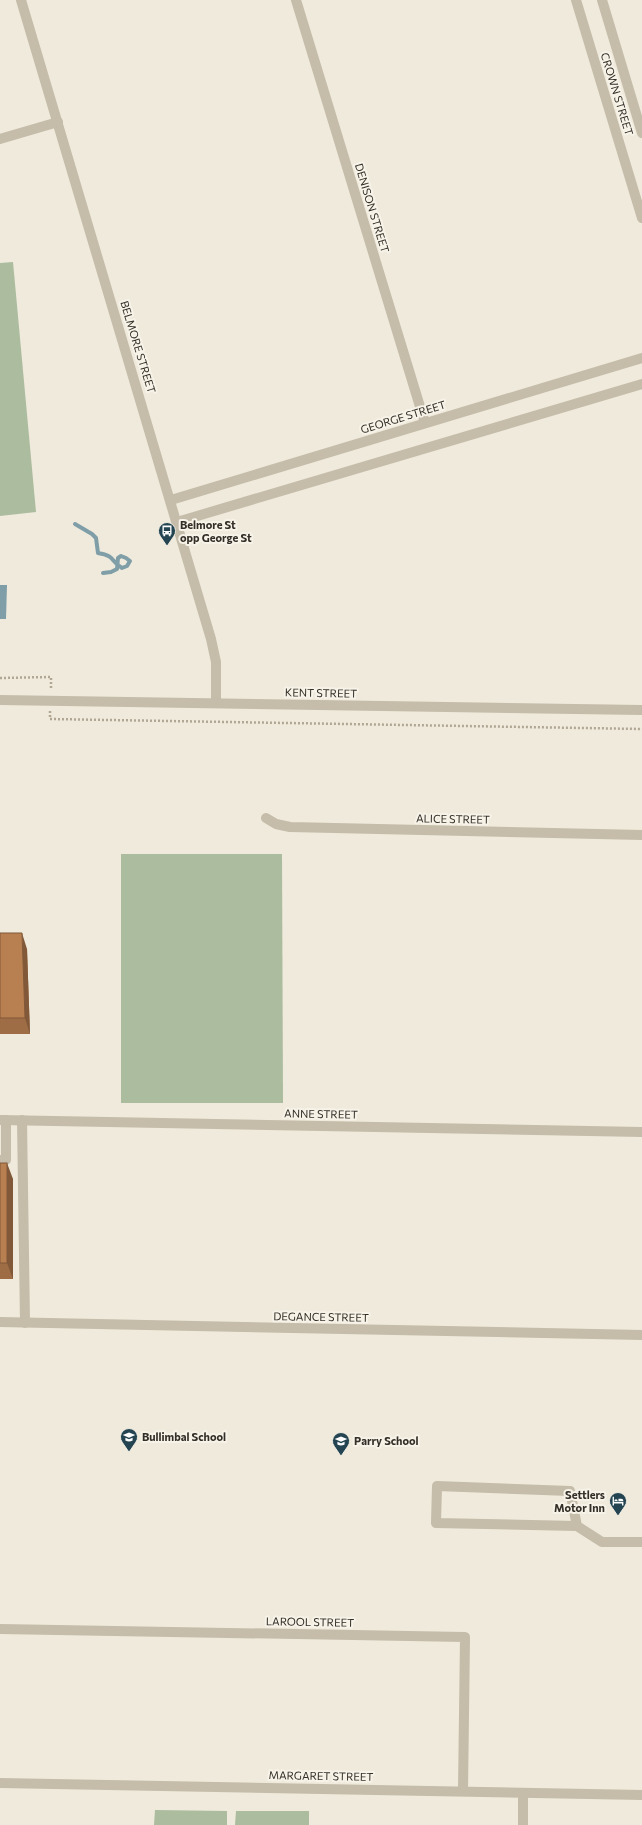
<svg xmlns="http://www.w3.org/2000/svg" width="642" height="1825" font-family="Commissioner,sans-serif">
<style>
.green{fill:#acbc9e}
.water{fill:#7f9ea8}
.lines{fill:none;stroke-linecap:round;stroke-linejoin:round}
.stream{stroke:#7f9ea8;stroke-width:4}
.path{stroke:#b1a694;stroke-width:2.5;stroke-dasharray:2 2;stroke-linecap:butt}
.minor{stroke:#c5bcaa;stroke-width:10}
.wall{fill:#9e6d46}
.shaded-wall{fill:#815939}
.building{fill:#b87f51;stroke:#815939}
.labels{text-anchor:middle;stroke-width:4;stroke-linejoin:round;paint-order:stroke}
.street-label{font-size:11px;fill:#342e28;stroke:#f7f3e8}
.poi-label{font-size:11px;font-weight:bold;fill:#342e28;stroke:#f7f3e8;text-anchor:start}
</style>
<rect width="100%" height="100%" fill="#efeadc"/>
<!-- green -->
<g class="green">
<path d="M13 262 36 512 0 516V263Z"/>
<path d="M121 854H282L283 1103H121Z"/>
<path d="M155 1810 227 1811V1825H154Z"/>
<path d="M236 1811H309V1825H235Z"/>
</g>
<!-- water -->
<path class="water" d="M0 585H7L6 619H0Z"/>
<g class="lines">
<!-- stream -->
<path class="stream" d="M75 524 92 534 96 538 98 553C116 556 110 561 122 568L127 566 130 561 126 558 121 556 118 558 117 569 111 572 103 573"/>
<!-- path -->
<g class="path">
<path d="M0 678 51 677V690"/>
<path d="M50 711V719L642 729"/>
</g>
<!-- minor -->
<g class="minor">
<path d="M21 0 211 639 216 662V703"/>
<path d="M296 0 425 423"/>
<path d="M576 0 642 218"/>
<path d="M602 0 642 133"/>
<path d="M0 139 58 122"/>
<path d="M171 500 642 358"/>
<path d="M177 522 642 384"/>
<path d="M0 700 642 710"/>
<path d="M266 818 276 824 290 827 642 835"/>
<path d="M0 1120 642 1132"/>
<path d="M22 1120 25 1323"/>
<path d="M0 1160H6V1120"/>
<path d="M0 1322 642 1335"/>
<path d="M577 1526 570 1491 437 1486 436 1523 577 1526 602 1542H642"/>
<path d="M0 1629 465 1637 463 1791"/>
<path d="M0 1783 642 1795"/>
<path d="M523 1825V1793"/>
</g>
</g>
<!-- wall -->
<g class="wall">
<path d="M0 933 27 949 30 1034H0Z"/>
<path d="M0 1163 13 1179V1279H0Z"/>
</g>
<!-- shaded-wall -->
<g class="shaded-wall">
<path d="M22 933 27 949 30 1034 25 1018Z"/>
<path d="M7 1163 13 1179V1279L7 1263Z"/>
</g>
<!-- building -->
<g class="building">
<path d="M0 933H22L25 1018H0Z"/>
<rect x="0" y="1163" width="7" height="100"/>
</g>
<!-- icons -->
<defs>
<symbol id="bus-pin" viewBox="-11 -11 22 30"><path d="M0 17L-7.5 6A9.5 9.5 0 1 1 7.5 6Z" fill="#234450" stroke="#f7f3e8"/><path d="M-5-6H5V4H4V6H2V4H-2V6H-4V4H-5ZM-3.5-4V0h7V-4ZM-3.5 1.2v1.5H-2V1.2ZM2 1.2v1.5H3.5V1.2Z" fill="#fff"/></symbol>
<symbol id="school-pin" viewBox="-11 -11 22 30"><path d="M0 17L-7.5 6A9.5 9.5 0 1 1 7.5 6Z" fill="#234450" stroke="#f7f3e8"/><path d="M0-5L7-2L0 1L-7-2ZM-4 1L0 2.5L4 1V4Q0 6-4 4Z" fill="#fff"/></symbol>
<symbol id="hotel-pin" viewBox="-11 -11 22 30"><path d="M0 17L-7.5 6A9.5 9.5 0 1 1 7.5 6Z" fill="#234450" stroke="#f7f3e8"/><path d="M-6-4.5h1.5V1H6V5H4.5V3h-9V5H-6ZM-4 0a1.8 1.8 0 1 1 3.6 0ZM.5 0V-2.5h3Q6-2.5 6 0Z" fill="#fff"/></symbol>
</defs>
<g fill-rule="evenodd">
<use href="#bus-pin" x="157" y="521" width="20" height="27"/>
<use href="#school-pin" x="119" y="1427" width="20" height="27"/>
<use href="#school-pin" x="331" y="1431" width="20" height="27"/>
<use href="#hotel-pin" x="608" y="1491" width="20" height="27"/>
</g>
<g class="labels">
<!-- street labels -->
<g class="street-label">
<text transform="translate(617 94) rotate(73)" y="4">CROWN STREET</text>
<text transform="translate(372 208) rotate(73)" y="4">DENISON STREET</text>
<text transform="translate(138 347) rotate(73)" y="4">BELMORE STREET</text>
<text transform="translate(403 417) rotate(-17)" y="4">GEORGE STREET</text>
<text transform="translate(321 693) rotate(1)" y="4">KENT STREET</text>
<text transform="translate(453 819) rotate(1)" y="4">ALICE STREET</text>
<text transform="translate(321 1114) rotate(1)" y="4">ANNE STREET</text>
<text transform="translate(321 1317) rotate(1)" y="4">DEGANCE STREET</text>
<text transform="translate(310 1622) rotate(1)" y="4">LAROOL STREET</text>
<text transform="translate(321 1776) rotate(1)" y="4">MARGARET STREET</text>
</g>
<!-- poi labels -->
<g class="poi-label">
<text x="180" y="529">Belmore St<tspan x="180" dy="13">opp George St</tspan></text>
<text x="142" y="1441">Bullimbal School</text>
<text x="354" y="1445">Parry School</text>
<text x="605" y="1499" text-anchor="end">Settlers<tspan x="605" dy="13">Motor Inn</tspan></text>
</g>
</g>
</svg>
